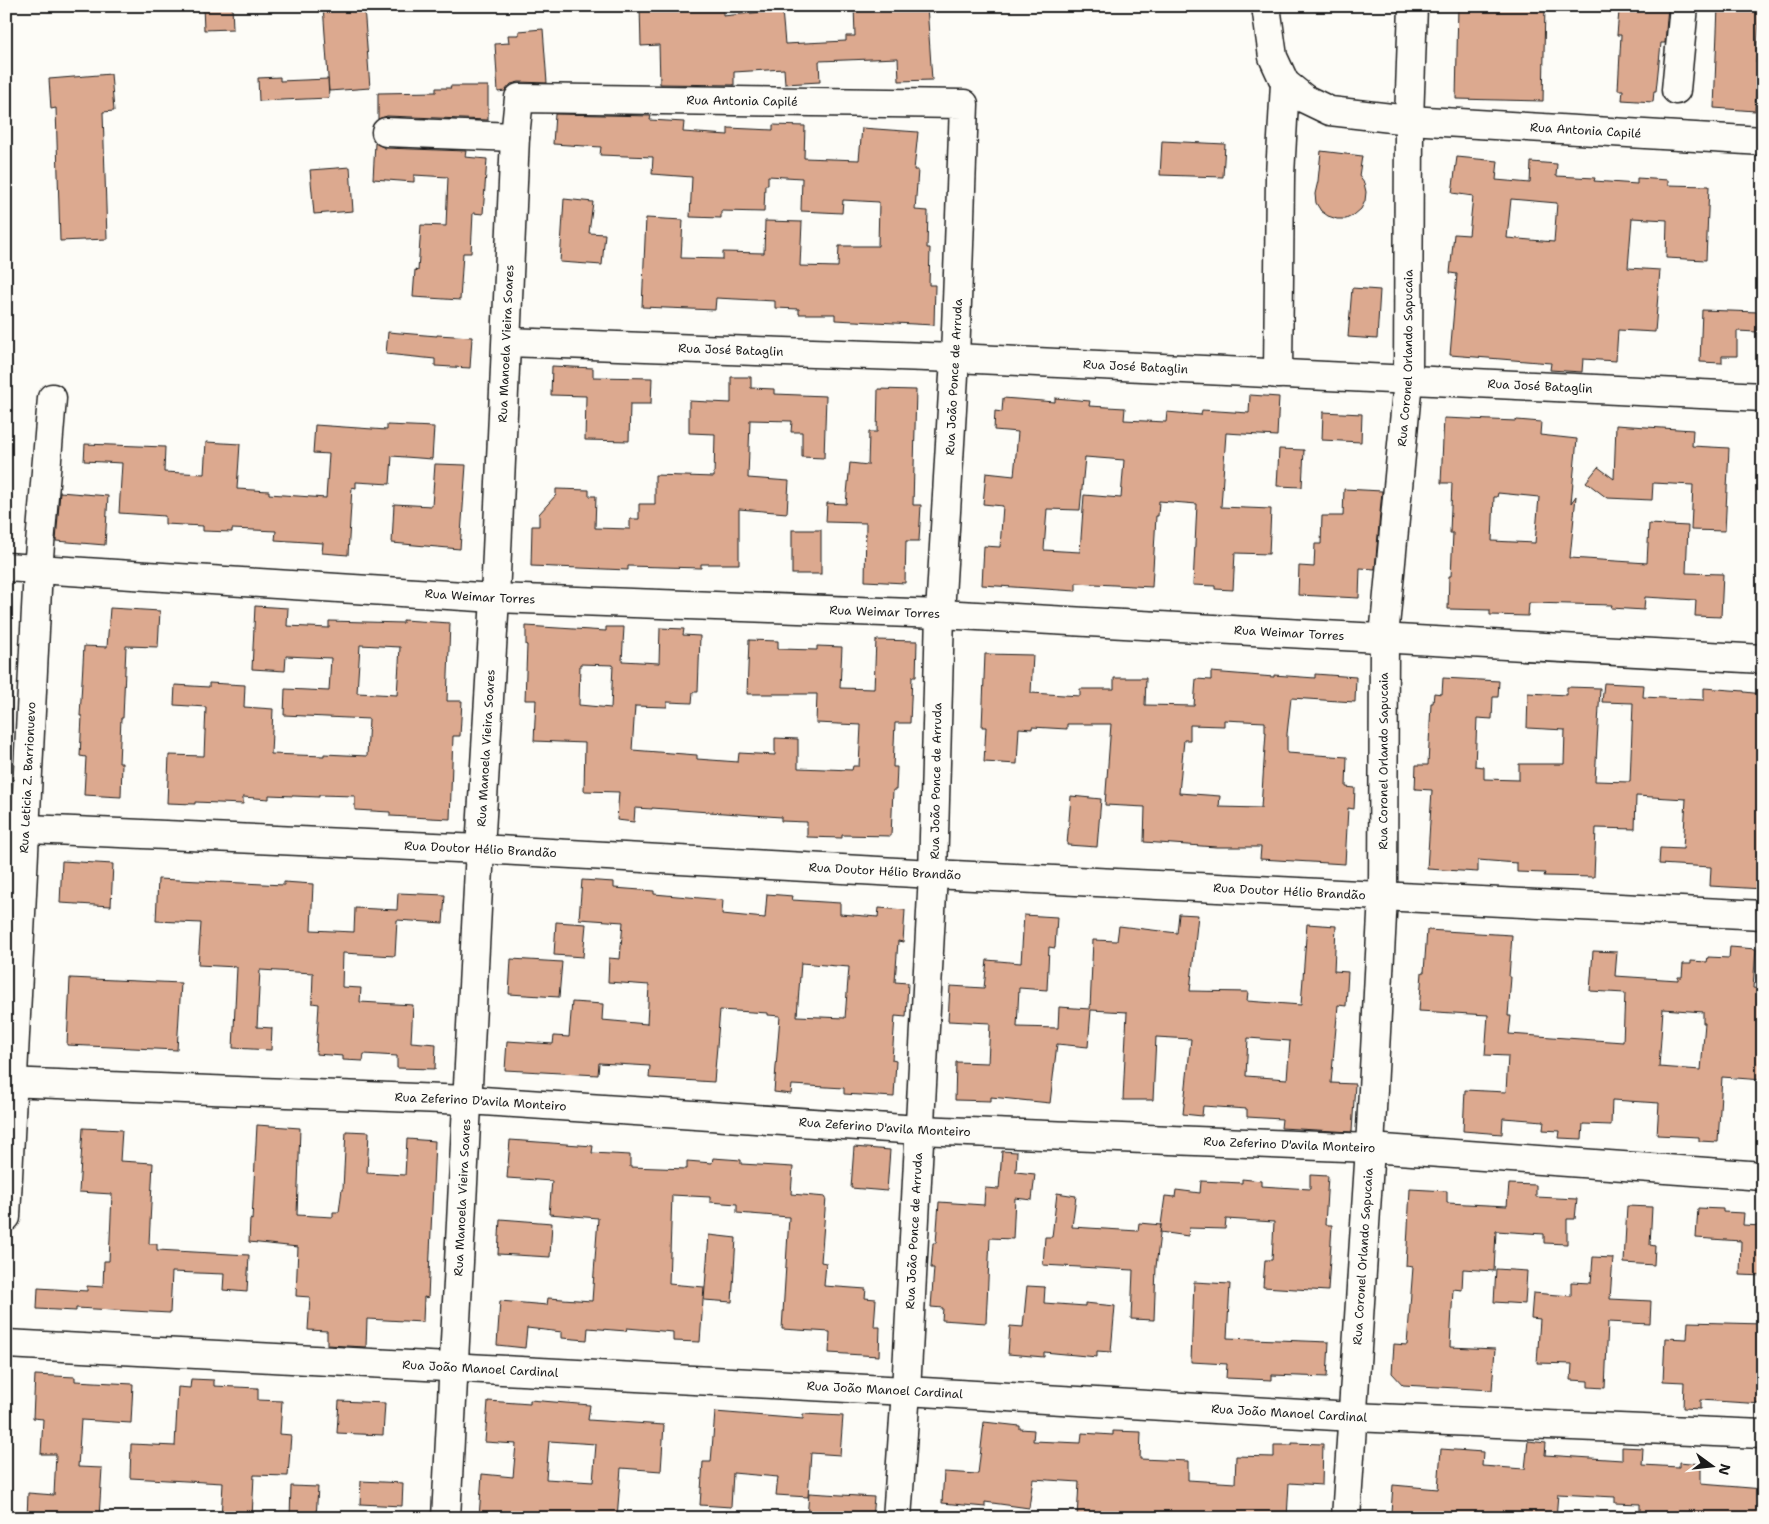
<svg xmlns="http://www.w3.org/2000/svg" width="1769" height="1524" font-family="'Shantell Sans',sans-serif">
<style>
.building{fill:#dca98f;stroke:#1c1c1c;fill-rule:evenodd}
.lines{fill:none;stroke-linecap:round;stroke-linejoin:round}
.minor-casing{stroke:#1c1c1c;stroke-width:31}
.minor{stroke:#fdfcf7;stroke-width:28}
.labels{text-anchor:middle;stroke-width:4;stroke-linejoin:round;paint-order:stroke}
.street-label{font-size:12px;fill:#1c1c1c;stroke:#fdfcf7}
</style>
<rect width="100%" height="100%" fill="#fdfcf7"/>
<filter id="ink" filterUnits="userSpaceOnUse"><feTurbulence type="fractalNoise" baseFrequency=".02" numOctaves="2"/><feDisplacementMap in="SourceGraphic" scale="10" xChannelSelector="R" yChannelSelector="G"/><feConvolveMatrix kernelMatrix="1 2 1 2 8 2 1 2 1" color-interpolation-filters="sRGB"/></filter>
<g filter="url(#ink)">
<!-- building -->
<g class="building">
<path d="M203 6H232L233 29 204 30Z"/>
<path d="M323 6H364L370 88 329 91Z"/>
<path d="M640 6H723V16L782 10 785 44 846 41V36H855L854 6H927L932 80 899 81 898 58 819 61 820 82 785 84 784 69 734 72V85L660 84 659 45 641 46Z"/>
<path d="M1458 6H1545L1543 101 1456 99Z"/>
<path d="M1622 6H1668L1665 43H1661L1656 91H1654L1653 102 1622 100 1623 90H1618L1621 35H1617L1619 11H1622Z"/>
<path d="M1718 6H1760L1756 63H1758L1755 111 1714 108Z"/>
<path d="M543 29 547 83 519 82 511 84 505 91 498 92 495 44 509 43 508 35H519V31Z"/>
<path d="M111 74 114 111 103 112 107 239 60 241 56 108 51 109 49 79Z"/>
<path d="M280 77V81L328 79 329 98 259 101 258 78Z"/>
<path d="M450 86H488V120L387 116 378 119V93L436 92V88H451Z"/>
<path d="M555 114 651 116 650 120 684 122 683 132 728 135V128L773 130V125L805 126 804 158 859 160 862 128 918 132 914 170H918L915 210 928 211 927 248H930L929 285H935L934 325 835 320V314H799V309L775 308V301L716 298 715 310 642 307 646 218 683 220 681 258 723 259V252L764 253 765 221 802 222 800 266 838 267 839 246H878L879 202 843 200 842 213 801 211 802 178 768 176V185H765L764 212 721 211V218L690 217 692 177 652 174 653 157 600 155 601 147 553 144Z"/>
<path d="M1162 141 1225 144 1223 177 1160 175Z"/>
<path d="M375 143 385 148 466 151 465 157 487 159 483 214 473 213 471 253H463L460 300 413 297 415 270 418 271 421 225 446 226 448 177 414 175V182L373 179Z"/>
<path d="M1321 151 1362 156 1359 176 1364 183 1366 192 1365 201 1361 209 1354 215 1346 219H1337L1328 216 1321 211 1316 203 1315 194 1318 181Z"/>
<path d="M1457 157 1498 161 1496 180 1530 183 1531 162 1557 164 1556 176 1595 178 1594 181 1637 184V178L1668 180V185L1709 186 1706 260 1666 258 1667 220 1632 218 1628 268 1660 270 1655 332 1618 330 1616 361 1583 359 1582 372 1550 370 1551 363 1450 355 1457 274 1450 273 1454 234 1469 235 1473 196 1452 193ZM1511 199 1557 203 1554 242 1507 238Z"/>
<path d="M350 167 353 211 314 214 310 170Z"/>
<path d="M564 199 593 202 589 233 605 234 602 265 560 262Z"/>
<path d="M1352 288 1380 290 1377 339 1348 337Z"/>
<path d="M1702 310 1758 312 1757 332 1737 331V356H1722V363L1700 362Z"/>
<path d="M388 332 437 336V335L472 337 470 368 435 366V359L386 354Z"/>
<path d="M552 366 593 368V377L652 378 651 404H630L629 441 585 440 586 396 551 395Z"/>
<path d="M731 377H751V388L774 389V394L826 396 824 458 802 457V432H791L792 421 750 420 748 478 789 481 788 496 787 513 739 509V564H701V568L628 566V570L531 566 532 526H539V514L556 495V489L589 490V496H596L595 528 630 529V519H639V504H655V475L714 477 715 434 689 433V401L731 403Z"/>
<path d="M878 389 916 390 913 505H921L919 541H906L905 583 865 581 866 523 826 522 827 503 846 504 850 463 868 465 869 432H877Z"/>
<path d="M1250 395 1279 397 1277 436 1226 433 1221 507 1271 509 1269 554 1235 553 1233 590 1215 589V586L1193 585 1197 504 1159 501 1158 516H1156L1152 587 1076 583V591L982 585 984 546 1000 547 1003 506 983 504 986 473 1014 476 1018 432 994 430 995 411 1002 412 1003 398 1055 402V398L1090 401 1089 406 1125 408 1124 420 1166 422 1167 412 1201 415 1202 410 1249 413ZM1085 457 1124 460 1121 498 1084 495 1080 552 1044 550 1047 509 1080 510Z"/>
<path d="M1323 412 1362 414 1361 442 1322 440Z"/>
<path d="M1444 418 1516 421 1517 420 1541 422 1540 435 1577 439 1571 503 1576 496 1570 558 1647 563 1649 524 1688 526 1686 573 1723 574 1721 617 1695 616 1696 600 1645 597 1644 610 1611 608 1612 605 1529 603 1528 616 1490 615V610L1448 609 1449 576H1451L1453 533H1450L1452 483H1441ZM1498 493 1539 497 1535 543 1492 541 1494 497H1497Z"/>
<path d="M315 425 387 430V425L434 427 432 459 392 456 390 484 356 482V488L352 487 348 555 322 553 323 543 275 540 276 531 232 529V532L203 531V526L165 524V516L119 513 122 463 84 461 85 444 165 447 164 472 204 474 206 442 240 444 237 489 269 491V494L326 498 329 454 313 453Z"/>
<path d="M1616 425 1693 430 1692 446 1729 448 1725 531 1691 530 1693 485 1653 483 1652 500 1607 498 1586 482 1598 467 1614 479Z"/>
<path d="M1279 449 1304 450 1302 487 1277 486Z"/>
<path d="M435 464 466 465 460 549 392 543 394 504 432 506Z"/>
<path d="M1344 489 1382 491 1375 569 1360 568 1359 598 1298 595 1299 566 1314 567 1315 544H1321L1322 516H1343Z"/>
<path d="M60 492 108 496 105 545 56 541Z"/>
<rect x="792" y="530" width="29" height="44"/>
<path d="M255 606 288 608 287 626 329 628V621L403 623V620L450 623 447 701H462L460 736H453L450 819 390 816V812L355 810V796L319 795V797L269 795V799L243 797V804L195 802V804L167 803 169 755 204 756 206 707 174 705 175 685 209 687V683L245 685 244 707 273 709 271 754 324 756V754L367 756 369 719 284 715 285 689 329 691 331 658 286 656 285 671 252 669ZM360 645 400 647 397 695 357 693Z"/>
<path d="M110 608 160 611 158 647 126 646 123 718H121L119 763H122L121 797 84 795 86 757 80 756 82 716H80L84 646 107 647Z"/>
<path d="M526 626 606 631V627H624L622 661 659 663 660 628 684 629 683 635 700 636 698 692H693L692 703 667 702V707L635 706 632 750 697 755V759L738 762 739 753 775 755V738L798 739V768L852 770 853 766H859L861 725 816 723 817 694H747L749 640 778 641V649L817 650V646L842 647 840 688 874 689 876 640 917 641 916 677H912L910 723H895L893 767H897L896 790H893L891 836 842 835V838L807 837V822L781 821V817L652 808V809L635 808 634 822 617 820 619 792 584 791 585 743 534 741 536 700H525L527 645H526ZM580 664 613 665 611 708 579 705Z"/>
<path d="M985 654 1033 655 1031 693 1080 696V689H1114V678H1146L1145 705 1194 706 1196 679 1211 680V672L1274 677V675L1315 678V674L1356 677 1355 702 1291 698 1287 734V753L1347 757 1346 787 1355 788 1354 809 1348 808 1345 864 1260 859 1261 847H1216L1144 842 1145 807 1105 805 1111 724H1067V729L1032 727V729L1019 728 1017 764 984 762 986 727H982ZM1224 720 1265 722V732H1266L1261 808 1219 807 1220 796 1179 793 1184 740H1190V725L1224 726Z"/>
<path d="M1443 678 1499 681 1498 697H1493L1492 719 1477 718 1475 766 1484 767V779L1519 780V764H1564L1565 730 1527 728 1528 693 1567 695V687L1600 688 1595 781 1630 782 1633 703 1602 702 1604 683 1644 685 1643 697 1704 700V688L1744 691V692L1763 694V889L1710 886 1711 867 1659 864 1660 848 1683 849 1686 799 1636 796 1635 829 1596 828 1594 877 1544 876 1545 873 1517 872V863L1478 860V872L1427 869 1432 790 1415 789 1416 765H1428L1431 703H1433L1434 693 1442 694Z"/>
<path d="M1071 796 1101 799 1097 847 1067 845Z"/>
<path d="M62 861 113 864 111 906 60 903Z"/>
<path d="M158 879 284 885V882L313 884 311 930 354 932 355 908 397 910 398 893 445 895 443 923 397 920 395 956 343 953 342 987 361 988 360 1002 413 1005 411 1042 436 1044 435 1069 397 1068V1056L364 1054 363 1061 343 1060V1056L316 1054 319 1004 312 1003 313 973 260 970 257 1027 272 1028 271 1050 233 1048 237 967 198 965 201 923 156 921Z"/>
<path d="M582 880 614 882V888L654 891V894L723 900 722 914 765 918 767 894 793 896 792 900 840 903V914L878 917 879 908 905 910 903 942 898 941 895 982 908 983 906 1017 895 1016 892 1060 896 1061 894 1097 844 1094V1088L792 1085 791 1094 774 1092 780 1016 768 1015V1013L720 1010 714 1082 649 1078 650 1066 599 1063 598 1075 505 1070 507 1041 553 1044 554 1036 569 1037 572 1002 603 1004 602 1020 647 1024 649 985 608 982 609 958 620 959 623 922 579 919ZM801 963 849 967 845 1018 797 1016Z"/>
<path d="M1179 914 1198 915 1190 991 1248 992 1247 1001 1301 1005 1307 924 1336 926 1334 971 1348 972 1346 1006 1338 1005 1331 1083 1355 1084 1352 1132 1281 1128 1282 1119 1247 1117V1109L1203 1106 1202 1116 1183 1114 1191 1039 1156 1037 1153 1100H1123L1127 1012 1091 1010 1088 1047 1057 1044 1050 1103 991 1097V1101L955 1100 956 1062 988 1063 990 1023 948 1021 950 986 984 988 987 960 1021 963 1024 915 1057 917 1055 948 1049 947 1047 990 1019 988 1017 1027 1058 1028 1059 1007 1090 1009 1093 940 1117 941 1119 926 1177 933ZM1248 1038 1290 1041 1287 1079 1246 1076Z"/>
<path d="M556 922 586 924 583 957 554 955Z"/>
<path d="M1427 930 1512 935 1509 977H1511L1508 1016H1511L1509 1034 1623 1042 1625 993 1590 991 1593 951 1617 952 1615 976 1678 980V977H1682L1683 964H1691V961L1707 962 1708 957 1729 958 1730 947 1756 949 1753 988 1763 989V1080L1722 1077 1718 1142 1699 1141V1137L1657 1135 1659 1103 1612 1100 1611 1125 1583 1124 1582 1139 1559 1138 1560 1131 1543 1130 1544 1121 1503 1118 1502 1134 1463 1131 1465 1090 1506 1092 1508 1056 1485 1055 1488 1015 1419 1011 1422 972H1424ZM1663 1009 1703 1012V1023H1705L1701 1070 1659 1067Z"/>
<path d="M511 959 562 962 559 997 509 994Z"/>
<path d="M70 978 181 983 177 1050 67 1045Z"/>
<path d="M257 1125 300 1128 297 1215 333 1217V1212H339L342 1189H343L346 1131 369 1132 367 1173 405 1175 407 1139 435 1141 428 1298 424 1297 423 1322 367 1319 366 1347 327 1345V1331L308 1330 310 1297 296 1296 298 1247 249 1242 250 1219 252 1220Z"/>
<path d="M83 1128 122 1130 120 1161 153 1163 149 1244H157V1250L249 1255 247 1292 223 1290 224 1274 172 1272 170 1313 76 1308V1311L37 1309 38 1288 87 1291V1286L103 1287 104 1261H109L112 1194 79 1192Z"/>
<path d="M510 1140 593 1146 592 1153 630 1155V1167L687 1169V1161L712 1163 713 1158 741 1160V1164L793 1167 791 1194 826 1197 821 1262 826 1263 824 1286 866 1289 865 1298 876 1299 874 1327H880L879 1356 829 1353 830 1332 782 1329 789 1217 737 1213V1204L710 1202V1197L672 1195 669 1284 704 1287 700 1342 673 1341V1332L627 1328 626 1331 588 1328 587 1340 562 1338V1332L527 1328 525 1348 497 1345 500 1301 547 1305 548 1298 592 1301 598 1218 549 1214 552 1181 507 1178Z"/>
<path d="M854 1147 890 1150 887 1191 851 1188Z"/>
<path d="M1002 1151 1017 1152 1016 1172 1035 1174 1032 1200 1015 1198 1013 1239 990 1238 986 1323 942 1320 943 1308 931 1307 934 1268H931L933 1243H936L939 1202 984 1205 985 1188 999 1189Z"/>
<path d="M1310 1175 1328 1176 1325 1225H1332L1328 1291 1263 1287 1265 1260H1272L1274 1222 1226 1219 1225 1229 1189 1228 1188 1236 1160 1232 1165 1196 1175 1197 1176 1190 1200 1193 1201 1181 1242 1183V1179L1261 1181V1186L1310 1189Z"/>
<path d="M1509 1184 1536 1185V1197L1577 1199 1575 1219H1567V1244L1544 1243V1234L1496 1231 1494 1271 1463 1269 1462 1290 1453 1289 1450 1347 1495 1349 1492 1390 1403 1385 1392 1373 1394 1344 1407 1345 1413 1267 1406 1266 1410 1189 1447 1191V1203L1507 1206Z"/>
<path d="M1057 1193 1076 1196 1072 1227 1138 1231 1139 1223 1161 1225 1156 1267 1154 1320 1131 1319 1133 1270 1043 1265 1045 1237H1052Z"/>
<path d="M1627 1206 1652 1207 1650 1245 1655 1246 1654 1265 1624 1263Z"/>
<path d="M1698 1208 1723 1209V1212L1744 1213 1743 1225 1763 1226V1276L1740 1275 1741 1241 1696 1238Z"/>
<path d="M500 1219 552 1223 550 1257 498 1254Z"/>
<path d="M709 1235 736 1238 732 1302 704 1300Z"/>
<path d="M1593 1257 1613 1258 1610 1299 1651 1301 1650 1324 1608 1322 1605 1388 1588 1387V1381L1571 1380 1572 1364 1537 1363 1540 1319 1531 1318 1533 1293 1571 1296V1282L1591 1283Z"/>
<path d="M1496 1269 1527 1271 1525 1304 1494 1302Z"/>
<path d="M1194 1282 1230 1284 1227 1338 1329 1342 1327 1377 1272 1375V1380L1226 1378 1227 1364 1191 1362Z"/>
<path d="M1027 1286 1045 1287 1044 1303 1085 1306V1303L1115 1306 1111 1352 1097 1351V1357L1044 1352V1357L1008 1354 1010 1326 1023 1327Z"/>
<path d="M1688 1322 1763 1324V1404L1700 1400V1409L1683 1408 1684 1382 1663 1381 1665 1338 1687 1339Z"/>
<path d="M35 1375 75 1377V1381L133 1384 131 1423 81 1420 78 1467 102 1468 99 1518H27L28 1493 54 1495 56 1454H41L43 1419 33 1418Z"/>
<path d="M191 1379 214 1380V1386L258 1388V1400L282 1401 280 1434 291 1435 288 1476 254 1475 252 1518H221L223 1483 130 1478 131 1444 175 1446 178 1387 190 1388Z"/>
<path d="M530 1400 590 1405 588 1420 664 1425 661 1471 621 1468 617 1518H479L482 1474 513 1477 516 1444 485 1442 488 1401 530 1404ZM549 1441 596 1444 593 1482 546 1479Z"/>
<path d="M339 1401 385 1403 383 1435 337 1433Z"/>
<path d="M715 1412 803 1419V1414L843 1416 840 1455 811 1453 808 1497 776 1495 778 1477 733 1473 731 1507 700 1505 703 1462H711Z"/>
<path d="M984 1422 1020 1426V1429L1034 1430 1033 1441 1081 1443 1082 1433 1113 1435V1431L1141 1432 1140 1459 1188 1461V1480L1235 1483 1236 1456 1274 1457V1445H1292V1443L1323 1444 1322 1485 1289 1483 1287 1518 1222 1516V1518H1190L1143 1514V1518H1077L1079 1482 1033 1479 1029 1508 985 1502V1507L942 1503 944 1472 978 1474Z"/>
<path d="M1528 1441 1546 1443 1545 1455 1622 1460V1447L1643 1448 1642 1465 1679 1467V1462L1701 1464V1484L1763 1489V1518H1680V1515L1640 1513V1504L1615 1503V1497L1558 1494 1556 1518H1458V1516L1391 1512 1393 1485 1438 1489 1441 1449 1483 1452 1482 1466 1525 1469Z"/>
<path d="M361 1481 403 1483 402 1506 360 1504Z"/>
<path d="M291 1486 318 1487 316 1518H290Z"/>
<path d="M809 1493 874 1497 872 1518H807Z"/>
</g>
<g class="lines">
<defs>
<g id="minor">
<path id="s1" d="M1266 6 1273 57 1285 83 1305 99 1330 111 1409 120 1763 141"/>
<path d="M1676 90 1684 6"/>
<path d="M386 132 515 137"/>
<path id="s2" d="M507 342 955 358 1763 397"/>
<path d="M1278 374 1280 175 1285 83"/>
<path id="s3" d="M6 567 495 598 940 614 1763 659"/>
<path id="s4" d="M6 828 480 849 933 874 1763 915"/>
<path id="s5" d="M6 1082 468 1100 919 1130 1370 1148 1763 1176"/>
<path id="s6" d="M6 1217 38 569 52 398"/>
<path id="s7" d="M6 1344 906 1391 1353 1417 1763 1434"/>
<path id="s8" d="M446 1518 480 849 495 598 515 137 519 98 964 104 955 358 940 614 933 874 906 1391 897 1518"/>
<path id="s9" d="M1346 1518 1370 1148 1383 896 1384 637 1408 380 1409 120 1413 6"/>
</g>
</defs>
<!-- minor casing -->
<use href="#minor" class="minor-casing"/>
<!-- minor -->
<use href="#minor" class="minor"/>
</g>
</g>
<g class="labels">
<!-- street labels -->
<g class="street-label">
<text dy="4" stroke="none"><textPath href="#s8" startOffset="1645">Rua Antonia Capilé</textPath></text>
<text dy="4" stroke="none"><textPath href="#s1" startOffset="390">Rua Antonia Capilé</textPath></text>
<text dy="4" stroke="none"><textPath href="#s8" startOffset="1176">Rua Manoela Vieira Soares</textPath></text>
<text dy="4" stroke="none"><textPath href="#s2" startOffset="224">Rua José Bataglin</textPath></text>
<text dy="4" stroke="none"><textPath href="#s9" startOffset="1162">Rua Coronel Orlando Sapucaia</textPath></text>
<text dy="4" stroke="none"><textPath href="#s2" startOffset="629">Rua José Bataglin</textPath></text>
<text transform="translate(954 377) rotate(-87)" y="4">Rua João Ponce de Arruda</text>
<text dy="4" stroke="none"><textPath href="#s2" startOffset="1034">Rua José Bataglin</textPath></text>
<text dy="4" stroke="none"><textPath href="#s3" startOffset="475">Rua Weimar Torres</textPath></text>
<text dy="4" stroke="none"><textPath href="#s3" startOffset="880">Rua Weimar Torres</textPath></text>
<text dy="4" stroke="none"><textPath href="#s3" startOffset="1285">Rua Weimar Torres</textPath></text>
<text dy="4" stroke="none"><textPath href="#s8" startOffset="771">Rua Manoela Vieira Soares</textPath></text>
<text dy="4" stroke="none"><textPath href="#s9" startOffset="758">Rua Coronel Orlando Sapucaia</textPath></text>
<text dy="4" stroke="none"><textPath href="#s6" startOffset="440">Rua Leticia Z. Barrionuevo</textPath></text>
<text transform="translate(936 781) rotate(-89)" y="4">Rua João Ponce de Arruda</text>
<text dy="4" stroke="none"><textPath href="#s4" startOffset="475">Rua Doutor Hélio Brandão</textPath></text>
<text dy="4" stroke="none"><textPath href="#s4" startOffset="880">Rua Doutor Hélio Brandão</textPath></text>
<text dy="4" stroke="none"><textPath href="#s4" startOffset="1285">Rua Doutor Hélio Brandão</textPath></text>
<text dy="4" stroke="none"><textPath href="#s5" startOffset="475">Rua Zeferino D'avila Monteiro</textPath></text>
<text dy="4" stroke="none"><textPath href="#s5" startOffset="880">Rua Zeferino D'avila Monteiro</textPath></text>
<text dy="4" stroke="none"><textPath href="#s5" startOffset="1285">Rua Zeferino D'avila Monteiro</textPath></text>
<text dy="4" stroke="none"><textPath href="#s8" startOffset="321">Rua Manoela Vieira Soares</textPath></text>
<text transform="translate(914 1231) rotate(-87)" y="4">Rua João Ponce de Arruda</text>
<text dy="4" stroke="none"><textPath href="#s9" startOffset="262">Rua Coronel Orlando Sapucaia</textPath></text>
<text dy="4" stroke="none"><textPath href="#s7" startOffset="475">Rua João Manoel Cardinal</textPath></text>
<text dy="4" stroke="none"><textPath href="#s7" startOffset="880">Rua João Manoel Cardinal</textPath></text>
<text dy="4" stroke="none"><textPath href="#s7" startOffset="1285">Rua João Manoel Cardinal</textPath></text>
</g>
</g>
<!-- margin -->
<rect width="1769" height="1524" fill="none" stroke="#fdfcf7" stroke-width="25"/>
<rect x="12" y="12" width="1744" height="1499" fill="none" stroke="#1c1c1c" stroke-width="2" filter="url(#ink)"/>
<!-- north arrow -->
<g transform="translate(1712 1466) rotate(105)" stroke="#fdfcf7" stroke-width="4" paint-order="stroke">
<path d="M0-4L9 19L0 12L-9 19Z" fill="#1c1c1c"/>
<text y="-8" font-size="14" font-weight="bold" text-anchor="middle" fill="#1c1c1c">N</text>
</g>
</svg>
